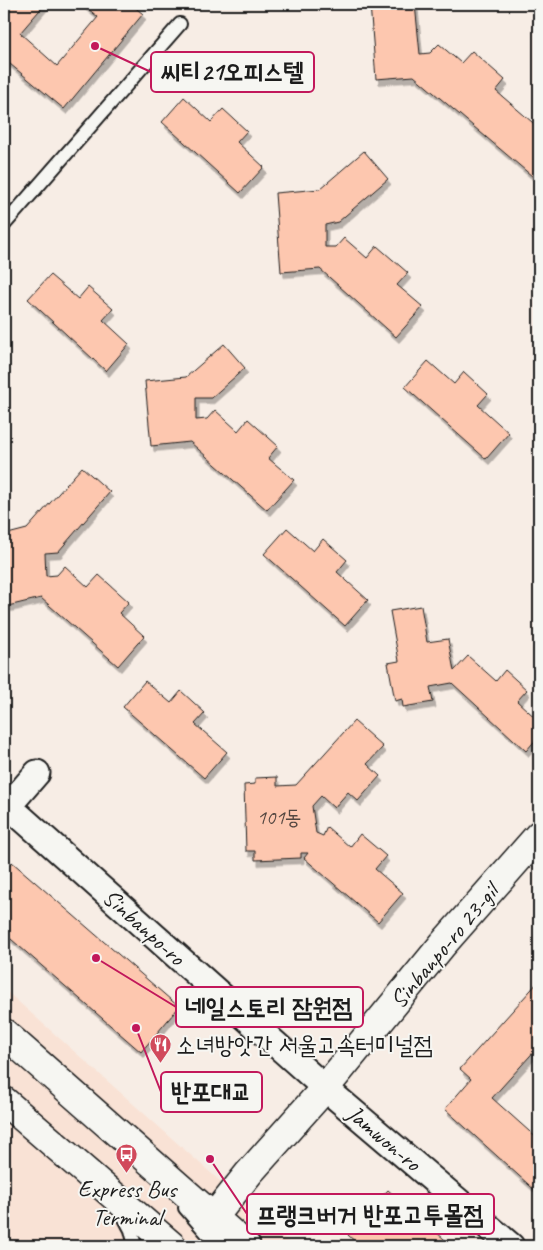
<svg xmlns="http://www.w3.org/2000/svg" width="543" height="1250" font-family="Caveat,'Poor Story',sans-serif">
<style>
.built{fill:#f9e2d5}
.building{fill:#fdc7af;stroke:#1c1c1c;filter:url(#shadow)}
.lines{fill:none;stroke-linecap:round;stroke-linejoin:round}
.service-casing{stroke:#1c1c1c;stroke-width:16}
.minor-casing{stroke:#1c1c1c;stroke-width:29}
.tertiary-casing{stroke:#1c1c1c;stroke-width:31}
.secondary-casing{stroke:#1c1c1c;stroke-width:31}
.service{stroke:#f6f6f2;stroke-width:12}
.minor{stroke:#f6f6f2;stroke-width:25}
.tertiary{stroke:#f6f6f2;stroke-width:28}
.secondary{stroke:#f6f6f2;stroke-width:28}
.labels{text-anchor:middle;stroke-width:4;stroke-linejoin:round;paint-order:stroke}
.number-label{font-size:21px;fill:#544741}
.street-label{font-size:24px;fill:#1c1c1c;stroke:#f6f6f2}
.poi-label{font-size:24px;fill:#1c1c1c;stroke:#f6f6f2;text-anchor:start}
.leader{fill:none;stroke:#c2185b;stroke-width:2}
.callout-dot{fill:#c2185b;stroke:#f6f6f2;stroke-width:2}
.callout{fill:#f6f6f2;stroke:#c2185b;stroke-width:2}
.callout-label{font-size:25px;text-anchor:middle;font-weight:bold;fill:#1c1c1c}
</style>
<defs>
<filter id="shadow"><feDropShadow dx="3" dy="5.5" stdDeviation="0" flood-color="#0004"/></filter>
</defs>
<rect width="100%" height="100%" fill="#f7ede5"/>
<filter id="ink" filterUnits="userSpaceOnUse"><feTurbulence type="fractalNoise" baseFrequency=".02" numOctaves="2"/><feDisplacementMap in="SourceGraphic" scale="10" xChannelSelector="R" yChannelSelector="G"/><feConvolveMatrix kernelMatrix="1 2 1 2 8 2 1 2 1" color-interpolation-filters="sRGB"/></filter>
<g filter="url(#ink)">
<!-- built -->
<g class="built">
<path d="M4 989 293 1246H165L4 1109Z"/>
<path d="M4 1120 113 1215 148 1246H4Z"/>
</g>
<!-- building -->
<g class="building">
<path d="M4 4H45L20 33 57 66 98 17 82 4H131L143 14 64 109 4 59Z"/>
<path d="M370 4H415L420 54 430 53 439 44 461 63 472 51 505 80 496 91 539 128V182L414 76 376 79Z"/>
<path d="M184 97 211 122 223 109 247 131 237 142 264 167 240 193 162 122Z"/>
<path d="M364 151 388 179 338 222 325 225V247H336L344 238 367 258 377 246 408 273 397 285 423 307 396 337 320 269 281 272 275 193 320 189Z"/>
<path d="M50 275 78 299 88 287 113 309 103 320 129 344 106 371 28 299Z"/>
<path d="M224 344 245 368 211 398H196V420L207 419 215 410 238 431 248 419 278 446 268 458 294 480 267 510 190 442 151 446 145 381 186 377Z"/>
<path d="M428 361 454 384 464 372 488 394 478 405 509 433 486 459 405 387Z"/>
<path d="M82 467 110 492 58 552 45 553 46 576 57 575 65 566 88 587 99 575 129 602 119 613 144 636 118 666 41 598 8 606 4 589V535L27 529Z"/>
<path d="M287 528 313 551 323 539 347 560 337 572 368 600 345 626 264 554Z"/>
<path d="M421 606 427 642 448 639 454 671 468 656 496 681 505 670 527 690 517 701 539 721 535 725 539 729V736L526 751 452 683 430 687 433 702 403 707 402 699 395 701 388 663 399 661 390 611Z"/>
<path d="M145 681 171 703 181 691 205 713 195 724 227 752 204 778 123 707Z"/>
<path d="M354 721 383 747 367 764 380 776 358 801 348 792 334 808 321 796 312 806 316 833 323 836 327 827 350 847 360 834 386 856 375 869 403 893 378 922 304 858 308 853H301V858L255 860V851H246L244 785 255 784V778L277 777V786L296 785Z"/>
<path d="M12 862 179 1007 141 1052 4 933V872Z"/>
<path d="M539 981V1046L492 1098 539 1140V1194L445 1109 471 1079 460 1069Z"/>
<path d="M388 1190 452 1246H360L348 1235Z"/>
</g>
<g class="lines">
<defs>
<g id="service">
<path d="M4 225 180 24"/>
<path d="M185 1208 218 1246"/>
<path d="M122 1213 131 1230 135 1246"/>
</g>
<g id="minor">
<path d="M4 802 325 1088 511 1246"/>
<path d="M4 811 37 773"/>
</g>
<path id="tertiary" d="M213 1218 249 1173 325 1088 443 944 539 835"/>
<g id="secondary">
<path d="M4 1033 246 1246"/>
<path d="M4 1101 172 1246"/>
</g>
</defs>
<!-- service casing -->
<use href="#service" class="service-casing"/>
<!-- minor casing -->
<use href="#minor" class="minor-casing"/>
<!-- tertiary casing -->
<use href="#tertiary" class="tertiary-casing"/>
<!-- secondary casing -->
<use href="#secondary" class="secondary-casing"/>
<!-- service -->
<use href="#service" class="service"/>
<!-- minor -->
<use href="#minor" class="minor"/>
<!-- tertiary -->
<use href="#tertiary" class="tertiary"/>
<!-- secondary -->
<use href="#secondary" class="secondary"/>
</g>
</g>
<!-- icons -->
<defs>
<symbol id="restaurant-pin" viewBox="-11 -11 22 30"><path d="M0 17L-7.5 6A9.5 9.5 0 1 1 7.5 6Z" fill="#d1495b" stroke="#f6f6f2"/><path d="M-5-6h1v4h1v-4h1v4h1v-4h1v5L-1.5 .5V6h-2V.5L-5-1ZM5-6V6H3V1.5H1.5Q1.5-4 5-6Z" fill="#fff"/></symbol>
<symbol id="bus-pin" viewBox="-11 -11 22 30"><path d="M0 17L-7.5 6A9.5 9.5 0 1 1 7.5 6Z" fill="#d1495b" stroke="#f6f6f2"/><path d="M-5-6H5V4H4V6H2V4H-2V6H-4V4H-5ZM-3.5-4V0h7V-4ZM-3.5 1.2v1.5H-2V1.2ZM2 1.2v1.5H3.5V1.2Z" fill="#fff"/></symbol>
</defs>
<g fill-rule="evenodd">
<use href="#restaurant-pin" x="148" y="1032" width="25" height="34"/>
<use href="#bus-pin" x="114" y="1142" width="25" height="34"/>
</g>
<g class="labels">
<!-- number labels -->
<g class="number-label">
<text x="279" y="824">101동</text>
</g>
<!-- street labels -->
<g class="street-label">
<text transform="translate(144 927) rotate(42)" y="8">Sinbanpo-ro</text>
<text transform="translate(444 946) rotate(-50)" y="8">Sinbanpo-ro 23-gil</text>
<text transform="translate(384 1138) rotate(40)" y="8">Jamwon-ro</text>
</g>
<!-- poi labels -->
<g class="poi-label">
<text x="176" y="1053">소녀방앗간 서울고속터미널점</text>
<text x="127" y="1197" text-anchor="middle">Express Bus<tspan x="127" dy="28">Terminal</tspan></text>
</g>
</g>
<!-- callouts -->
<path class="leader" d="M95 46L151 72M96 958L176 1007M136 1028L161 1092M210 1159L247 1214"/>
<g class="callout-dot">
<circle cx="95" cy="46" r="5"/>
<circle cx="96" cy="958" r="5"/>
<circle cx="136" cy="1028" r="5"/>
<circle cx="210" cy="1159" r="5"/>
</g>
<g class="callout">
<rect x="151" y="52" width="163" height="40" rx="5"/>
<rect x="176" y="987" width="187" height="40" rx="5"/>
<rect x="161" y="1072" width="101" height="40" rx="5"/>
<rect x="247" y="1194" width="247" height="40" rx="5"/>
</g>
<g class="callout-label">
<text x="232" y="80">씨티21오피스텔</text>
<text x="269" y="1016">네일스토리 잠원점</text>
<text x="211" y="1100">반포대교</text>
<text x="370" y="1223">프랭크버거 반포고투몰점</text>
</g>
<!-- margin -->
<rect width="543" height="1250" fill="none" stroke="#f6f6f2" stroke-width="20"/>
<rect x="10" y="10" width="523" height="1230" fill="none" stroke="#1c1c1c" stroke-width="2" filter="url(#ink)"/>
</svg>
